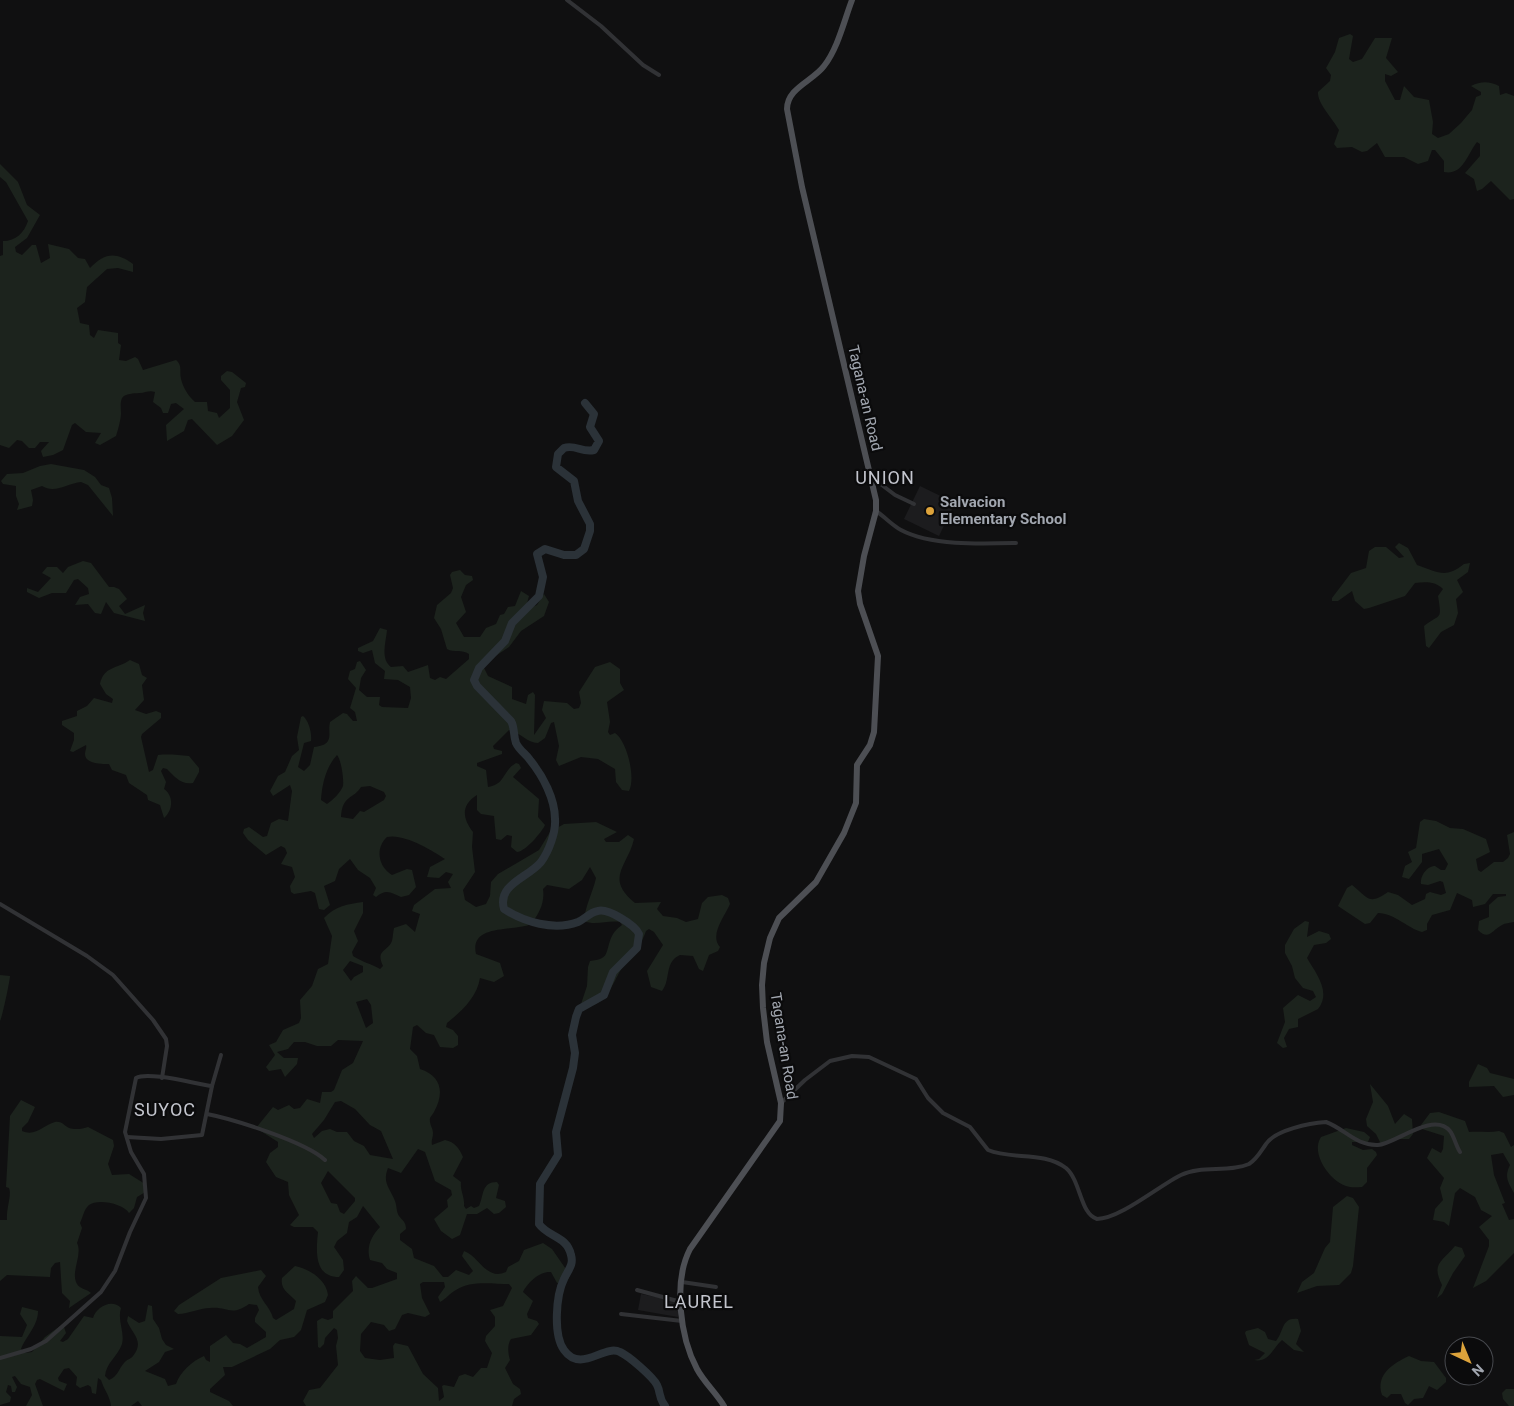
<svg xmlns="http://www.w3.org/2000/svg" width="1514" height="1406" font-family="Roboto,sans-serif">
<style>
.built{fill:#1c1c1e}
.green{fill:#1c231d;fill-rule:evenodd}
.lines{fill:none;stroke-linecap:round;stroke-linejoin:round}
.river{stroke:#2b3238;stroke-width:8}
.minor{stroke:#313235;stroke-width:4}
.primary{stroke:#4d4f54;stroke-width:6}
.poi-dot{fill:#dda33b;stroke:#0b0b0c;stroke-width:2}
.labels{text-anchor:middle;stroke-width:4.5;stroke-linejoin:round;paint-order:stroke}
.street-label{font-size:15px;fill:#a2a7b0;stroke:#0b0b0c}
.poi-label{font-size:15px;font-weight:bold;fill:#a2a7b0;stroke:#0b0b0c;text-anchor:start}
.quarter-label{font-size:18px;letter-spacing:1px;fill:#c3c5cd;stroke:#0b0b0c}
</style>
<rect width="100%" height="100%" fill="#101011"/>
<!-- built -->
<g class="built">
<path d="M920 486 955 503 939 536 904 519Z"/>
<path d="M641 1294 681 1302 678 1317 638 1310Z"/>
</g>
<!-- green -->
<g class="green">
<path d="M1350 34 1353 36 1349 59 1353 62 1362 59 1375 38H1392L1386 58 1398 72 1391 76 1385 74V81L1395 100H1400L1404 86 1414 97 1429 100 1433 122 1432 134 1438 138 1449 134 1461 123 1472 110 1476 97 1481 95V92L1471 86C1481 81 1489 81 1499 86L1500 95 1506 93 1514 96V199L1510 200 1491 181 1482 189 1477 191 1474 179 1465 173 1480 156V144L1477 142C1468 153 1463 176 1444 172V161L1435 150H1432L1428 161 1418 164 1404 157H1385L1377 143 1367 151 1362 152 1352 147 1337 148 1334 144 1339 130C1333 119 1317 103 1318 92L1330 81 1331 75 1326 68 1335 52 1339 38Z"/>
<path d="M0 164 18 182 27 205 40 215 27 238 15 247 16 252 22 255 32 245H36L41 263 50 258 48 244 69 249 78 258 85 259 90 268C104 253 116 251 133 264V272L118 268 107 269 87 287 85 302 77 308 80 323 89 325 90 335 94 338 98 330 118 333V343L121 345 119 360 126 361 135 357 138 359 143 370 176 360C183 366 179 371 181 379 183 387 188 396 195 402H207L208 411 217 413 219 418 230 408V390L221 380V376L227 371 232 372 246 383 245 387 241 388 237 402 244 420 232 436 217 445 192 419 188 420 184 431 167 441 166 425 184 409 176 403 171 404 168 413H163L161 408 153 402 155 392C149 390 145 393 140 393 121 394 120 396 121 413 121 419 118 430 116 436L100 445 95 443 101 433 86 432 75 423 72 425 63 450 53 455 43 457 41 451 49 442H40L35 448H29L22 441 17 440 9 448 0 445V256L3 255V241C16 241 24 233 28 221L6 182 0 177Z"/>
<path d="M51 464 84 470 95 477 101 485 109 488 112 498 113 516 88 485 81 482C68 483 55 494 42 486L31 490 33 500 32 506 17 510 19 504 16 496V486L3 484 1 481 7 474 23 473 40 466Z"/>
<path d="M1399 543 1408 548 1417 565C1438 572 1445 579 1464 564L1470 563 1468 572 1457 580 1463 592 1456 599 1458 613 1454 625 1441 632 1429 648 1426 646 1424 626C1441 613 1442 621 1438 596L1443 589C1435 581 1425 582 1415 583L1405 596 1369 608 1364 609 1355 601 1352 591 1338 601H1332V598L1351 573 1366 568 1369 551 1375 547H1386L1399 558 1404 557 1395 547Z"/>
<path d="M83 561 91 563 109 587H114L119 589 127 599 119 606 125 614 145 605 143 613 145 621 114 613 106 602 101 614 95 613 88 604 75 605 80 597 89 594 88 588 78 579 74 580 66 593H52L39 598 27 592V588L38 592 51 578 42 573 47 567H57L63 573 68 567Z"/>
<path d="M460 570 465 575 472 576 473 580 466 585 461 597 466 612 456 623 464 637H480L486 628 496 624 500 615 504 614 508 607 515 606 521 591 529 596 526 607 528 609 537 605 544 594 549 602 544 616 521 631 509 647 491 659 484 668 488 676 512 687V699L526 704 528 695 533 692 535 695 534 735 546 718 542 710 544 701 567 703 574 709 579 708 581 703 579 692 595 667 610 662 620 669V683L624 690 607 702 610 722 608 732 610 735 615 733C627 741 636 778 629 791L622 790 616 782 615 769 598 759 581 757 559 766 556 760 559 746 554 722 551 723 545 738 538 743C527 743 520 732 509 730L493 746 494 749 502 751V754L477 763V766L486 770 488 787C506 784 502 771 516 763L519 764 521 768 513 777 539 799 538 817 545 825C542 832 525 852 517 852L511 847 512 836 507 835 501 840 496 839 494 816 481 814 477 810V795C461 805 462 818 473 832L472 847 475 872 463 890 465 900 476 907 486 904 490 896 491 882 498 874 539 850 550 832 564 824 596 822 617 832 604 839 606 842H619L628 835 634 839C628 866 604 878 635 903L661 902 657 909 663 916 677 918 686 922 698 919 702 903 708 897 722 895 728 898 730 904C725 916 709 935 720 947L718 951 709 955 703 971 699 969 693 956 680 955C664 962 671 980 662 991L651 987 647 971 663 945 654 932 649 929 646 931C638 953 628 956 619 973 612 986 601 1013 581 1004L587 986 588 967 590 961C594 960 599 960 602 958 611 954 605 936 622 925L620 922C608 920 595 926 584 921 585 906 593 892 596 878L590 867 582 880 569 889 547 885 543 889C545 903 539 914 531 924 514 932 469 923 476 954L500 963 504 976 494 982 480 978C477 997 462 1011 447 1023L446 1027 453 1030 458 1036V1045L453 1048 440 1047 434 1035 426 1033 417 1025 413 1027 410 1049 417 1056 420 1069C441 1076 445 1092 434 1112 433 1114 431 1116 430 1118 429 1124 433 1128 433 1133 433 1138 431 1140 432 1145L445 1140C455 1142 459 1148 463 1157L453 1176 461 1182C460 1191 465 1197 464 1206L466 1209 471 1206 474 1208 479 1206C484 1196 481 1182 497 1182L499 1185 496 1198 505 1201 506 1207 499 1213 494 1214 487 1208 477 1214H467L460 1235 452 1239 441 1231 434 1219 448 1207 447 1200 452 1195 451 1190 435 1181 425 1152 418 1149 401 1173 388 1168C382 1183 390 1188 395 1201 397 1206 396 1211 399 1216 403 1221 406 1222 406 1229L400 1234V1240L412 1249 414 1258 434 1266 443 1277H448L456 1270 469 1275 473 1271 462 1256 464 1251C479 1256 486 1281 506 1272L508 1267 519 1261 524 1250 543 1243 552 1249 570 1275 567 1282 557 1283 551 1272C540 1271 528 1282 523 1292L533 1301 527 1314 528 1318 537 1321 539 1324 531 1335 511 1339C507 1345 508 1353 510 1360L505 1368 513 1384 520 1389 521 1394 514 1399 512 1406H306L303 1401 309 1390 320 1388 338 1365 336 1346 338 1338 337 1330 334 1328 325 1338 324 1344 320 1348 318 1347 317 1321 322 1318 328 1320 333 1318V1311L353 1291 352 1281 356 1276 368 1288H372L397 1279V1273L387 1269 382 1263 370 1260C366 1248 371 1236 380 1227L363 1206 357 1217 349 1222 347 1233 337 1241 334 1247 343 1260 344 1270 339 1277C314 1277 316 1251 318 1232L313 1227H294L290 1225 299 1215 289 1195 288 1182 276 1177 266 1162 270 1153 278 1147V1142L256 1128 273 1107 278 1110 289 1105 294 1109 300 1108 307 1099 320 1103 322 1092H331L334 1090 342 1070 353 1063 363 1041 338 1040 331 1046H317L305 1042H294L288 1049 277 1052 284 1058H298L297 1064 285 1077 281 1069 269 1071 266 1067 275 1055 269 1045 276 1042 283 1030 299 1023 301 1018 300 1000 312 986 318 969 328 964 332 936 324 918C335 906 348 904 363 902V913L354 931 358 941 352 952 353 956C362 962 372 964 380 969L383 966C375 949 388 952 392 941 393 937 393 932 394 928L406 924 415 932 420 914 412 911 414 905 435 889 451 888 448 882 453 874 446 872 439 878 427 877 430 867 445 859C432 850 403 833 387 837 375 848 378 867 392 875L407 869 412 870 416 887 409 895 401 897C392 893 386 888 376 897L373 895 376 888 370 878 358 870 350 859 339 869 335 881 324 886 330 905 324 910 319 909 315 893 311 891 294 894 291 892 290 886 295 877 292 867 281 864 287 853 285 848 281 846 266 855 248 840 243 833 244 829 249 827 263 837 267 836 271 823 279 819 288 821 292 791 290 785 273 796 270 791 278 776 285 772 292 756 299 750 297 737 301 717 303 716C309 721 312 733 311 741L304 743 298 767 304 771 310 765 314 747C336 745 327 733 330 722L343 713 347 714 353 721H357L355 712 350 708 356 688 348 679 350 671 355 669 357 662 360 661 366 670 361 678 359 690 367 697H380L379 705 382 707 408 708 411 698 410 687 398 680 384 679 385 671 375 663 372 650 363 653 358 651V648L373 641 380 628 387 630C386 642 380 659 391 667L403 666 408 672 428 665 430 678 435 680 440 677 446 679 469 659V654C462 649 454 653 447 649L441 629 434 618 437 605 451 593 453 588 450 575 452 572ZM337 755C341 759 344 779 343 786 341 792 332 801 327 804L321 800C322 784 326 767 337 755ZM370 786 384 792 386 796 384 800 364 812 360 811 353 819 341 817C342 795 354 799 361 787ZM350 961 363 966V972L354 977 351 981 343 970ZM367 999 371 1005 373 1023 366 1028 356 1002ZM341 1101 355 1109 370 1125 381 1131 393 1159 370 1155 364 1146 354 1141 347 1132H337L330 1129 322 1131 314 1138 312 1134 324 1120 335 1102ZM328 1171 355 1198V1201L344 1214 340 1212 337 1204 331 1203 321 1183ZM423 1282H444L445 1287 438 1297 440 1302C446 1299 450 1293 456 1290 470 1280 493 1284 509 1284L512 1288 503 1306 490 1310 495 1317V1326L486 1336 485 1341 492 1353 487 1368H481L473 1377 465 1374 459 1376 454 1387 444 1385 442 1386 444 1397 439 1401 438 1388 423 1374 408 1346 395 1343 393 1346 394 1358 380 1360 365 1358 360 1351 361 1334 371 1322 384 1325 389 1331 395 1329 402 1315 408 1313 425 1317 430 1314 422 1298 420 1284Z"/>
<path d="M130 660 139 664 142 675 147 678 142 685 144 700 135 710 146 714 156 711 161 713V718L142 734 141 737 149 772 153 770 158 755C168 754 179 755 189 756L199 768V772L193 783C181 785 175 777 167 769L163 768 161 771 166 782 164 789C174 796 173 810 164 818L160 805 148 800 147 795 129 783 126 775 112 770 109 764C102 764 85 764 85 754 85 751 87 748 86 745L73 752 70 751 74 740V733L62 725V721L77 716V711L87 706 94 698 112 703 113 699 106 694 100 684C104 666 117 669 130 660Z"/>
<path d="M1424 819 1436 821 1450 828 1463 829 1486 839 1490 852 1476 859 1478 870 1481 872 1494 862H1503L1508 858 1510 854 1507 835 1514 832V922C1510 923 1505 923 1502 925 1492 930 1489 941 1478 930L1479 921 1489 917V905L1498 897 1506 896V894H1493L1485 904 1473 907 1472 900 1457 893 1450 910 1432 915 1427 924V930L1422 932C1409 929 1394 913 1378 913L1370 923 1365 924 1338 906 1347 888 1352 885C1369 899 1369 905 1388 892L1398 895 1412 905 1425 899 1426 894 1430 892 1441 895 1446 893 1443 882 1440 881 1428 885 1421 884C1420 876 1427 866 1435 866L1441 870H1445L1448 864 1439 849 1422 854V862L1409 879 1402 877 1405 866 1412 862 1408 852 1416 848 1420 822Z"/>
<path d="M1305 921 1309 922 1307 937 1319 931 1329 934 1331 939 1326 943 1314 945 1307 958C1315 972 1332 992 1318 1009L1298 1019V1027L1289 1029 1284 1038 1287 1047 1283 1048 1277 1043 1285 1022 1283 1008 1298 995 1310 1001 1316 997 1313 991 1303 988 1295 978 1292 966 1285 953V945L1294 929Z"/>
<path d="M0 975 10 976C10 980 2 1018 0 1021Z"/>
<path d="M1478 1064 1487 1068 1490 1073 1514 1079V1095L1503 1097 1494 1086 1469 1087V1082Z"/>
<path d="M1370 1084 1388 1106 1395 1124 1404 1114 1412 1119 1413 1134 1409 1139H1394L1381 1144 1376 1134 1367 1126 1366 1119 1373 1102Z"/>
<path d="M21 1100 35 1107 28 1122 22 1128V1131C36 1137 43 1125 55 1122 63 1121 64 1126 69 1128 75 1130 83 1129 88 1127L113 1140 114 1146 108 1164 112 1175 129 1174 145 1184 147 1191 137 1197 134 1208 129 1213C124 1204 98 1198 89 1205 84 1209 83 1217 80 1223L82 1228 77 1243C83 1255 70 1272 77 1284 80 1289 87 1289 91 1293L69 1308 70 1301 62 1293 60 1262 55 1263 51 1268 50 1277 7 1275 0 1281V1220H7C6 1209 12 1195 9 1188L6 1187 10 1116Z"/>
<path d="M1439 1112 1465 1121 1469 1132C1479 1131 1489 1133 1499 1131L1504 1133 1511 1147 1514 1145V1193C1508 1182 1504 1177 1510 1165L1503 1153 1491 1155 1494 1175 1505 1203 1502 1204 1509 1220 1514 1219V1253L1486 1281 1473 1288 1489 1246V1240L1479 1227 1492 1216 1481 1210 1475 1197 1460 1188 1455 1193 1449 1226 1444 1222 1433 1220 1435 1209 1443 1200 1440 1188 1444 1178 1427 1158 1432 1148 1441 1153 1443 1149 1444 1136 1422 1129 1421 1125 1430 1113Z"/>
<path d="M1346 1128 1364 1132 1370 1137 1368 1142H1352V1145L1363 1150 1372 1149 1376 1152 1377 1155 1367 1168V1182L1362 1187C1357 1187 1351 1188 1346 1186 1330 1181 1310 1153 1321 1137Z"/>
<path d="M1347 1196 1353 1198 1359 1207 1353 1266 1351 1273 1339 1285 1317 1286 1297 1293 1302 1282 1314 1273 1325 1248 1330 1242 1333 1207Z"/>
<path d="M1455 1246 1462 1248 1465 1256 1453 1273 1442 1294 1437 1298 1442 1285C1431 1263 1442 1262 1455 1246Z"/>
<path d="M295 1266C309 1269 326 1279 328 1295L325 1302 307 1310 301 1330 294 1337 280 1340 270 1349 232 1367H223L225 1375 210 1389V1392L229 1401 233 1406H142L138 1401 131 1406H111C110 1396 104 1390 101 1380L98 1378 96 1394 92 1393 91 1387 88 1385 80 1388 76 1385 77 1377 69 1368 64 1369 58 1378 59 1381 67 1384 64 1391 40 1379 37 1380 35 1384 43 1406H26L32 1395 30 1387 21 1384 15 1376 12 1377 17 1387 15 1392H12L11 1386 8 1385 6 1392 11 1397 10 1402 0 1405V1336L22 1337 27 1325 20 1314 22 1307 38 1311C38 1326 26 1336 21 1349L25 1353 32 1352 45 1337 60 1326 64 1327 66 1333 60 1341 63 1342 68 1339 84 1316 93 1318C96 1307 112 1298 121 1308 117 1320 125 1332 122 1344 118 1356 106 1363 105 1376L109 1380C118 1376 118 1370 124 1363 127 1359 131 1359 133 1356 145 1341 132 1334 127 1321L128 1316 139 1323 145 1321 148 1305 152 1306 153 1319 159 1328 162 1339 166 1345 174 1349 165 1352 159 1362 145 1371 165 1379 168 1386 176 1384C180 1372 192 1361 204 1356L206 1360 210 1362V1346L226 1335 233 1343 240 1344 247 1348 266 1337V1332L255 1322V1318L259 1310 257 1305 249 1304C231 1317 227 1306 210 1308 199 1308 189 1314 178 1314L174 1311 179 1305 221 1278 261 1270 266 1276 258 1287C259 1300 270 1306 273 1318L276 1320 294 1309 296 1301C289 1293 280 1290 282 1278Z"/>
<path d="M1298 1319 1301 1331 1296 1344 1304 1352 1294 1350 1282 1340C1273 1348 1269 1363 1254 1360L1259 1359 1265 1353 1249 1345 1245 1333 1246 1331 1258 1328 1265 1332 1268 1339 1276 1341C1284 1332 1281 1317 1298 1319Z"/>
<path d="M1409 1356 1421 1361 1434 1362 1446 1378V1382L1437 1390 1429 1386 1423 1398 1414 1399 1408 1405 1405 1403 1401 1394H1391L1387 1398 1382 1395C1375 1374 1394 1363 1409 1356Z"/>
<path d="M1506 1389H1514V1406H1509L1503 1399 1502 1393Z"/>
</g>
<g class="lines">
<!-- river -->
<path class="river" d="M585 403 594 414 590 427 599 441 594 450C582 453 575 444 564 448L558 454 556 467 574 481 578 501 590 524V531L584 549 576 555H564L545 549 537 554 543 577 539 596 512 623 505 641 479 668 474 680 477 686 511 721C515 728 513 735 516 743 519 750 526 754 530 760 543 776 555 799 555 819 556 832 549 851 541 862 528 878 497 884 504 909 524 922 554 931 578 922 585 919 590 912 598 911 608 908 635 925 639 934L637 948 613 972 604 995 579 1009 576 1017 572 1035 575 1053 573 1068 556 1132 558 1155 540 1184 539 1224C548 1237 567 1236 571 1255 574 1265 568 1270 564 1279 556 1295 553 1335 564 1350 581 1374 604 1344 620 1352 629 1356 653 1377 657 1385 661 1393 658 1397 665 1406"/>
<!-- minor -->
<g class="minor">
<path d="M567 0 601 26 643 65 659 75"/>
<path d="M870 476 895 495 914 504"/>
<path d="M876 511C885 517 892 525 901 530 931 546 982 544 1016 543"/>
<path d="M0 904 87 956 113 975 153 1020 166 1039 167 1046 162 1078"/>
<path d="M781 1103 805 1080 830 1061 852 1056 869 1057 916 1079 928 1098 943 1113 970 1127 988 1150C1012 1160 1044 1151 1066 1168 1081 1181 1080 1214 1097 1219 1120 1219 1160 1185 1181 1175 1202 1165 1228 1173 1249 1164 1257 1159 1261 1151 1266 1144 1275 1130 1310 1123 1326 1122 1345 1129 1356 1146 1378 1145 1395 1144 1433 1111 1450 1131 1454 1136 1456 1146 1460 1152"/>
<path d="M207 1114C233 1119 306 1142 325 1160"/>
<path d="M127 1137 161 1139 202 1135 212 1086 221 1055"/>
<path d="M682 1282 716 1287"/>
<path d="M637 1290 681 1302"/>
<path d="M621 1314 682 1321"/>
<path d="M0 1358 31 1349 46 1341 101 1292 115 1271 130 1232 146 1198 144 1174 131 1152 125 1132 136 1078C148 1071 196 1084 212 1086"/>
</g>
<!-- primary -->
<path class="primary" d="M724 1406C716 1393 704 1382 697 1369 680 1337 673 1282 690 1249L780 1121 781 1103 767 1042 763 1008 762 985 764 963 770 938 779 918 816 882 844 833 856 803 857 765 870 745 874 732 878 656 860 604 858 591 864 556 876 511V500L802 187 787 109C787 88 813 81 824 66 838 48 844 21 852 0"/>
</g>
<!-- markers -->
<circle class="poi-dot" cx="930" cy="511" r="5"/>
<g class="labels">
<!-- street labels -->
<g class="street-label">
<text transform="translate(865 398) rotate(77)" y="5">Tagana-an Road</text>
<text transform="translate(784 1046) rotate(81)" y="5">Tagana-an Road</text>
</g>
<!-- poi labels -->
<g class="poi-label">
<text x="940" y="507">Salvacion<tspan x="940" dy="17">Elementary School</tspan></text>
</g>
<!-- quarter labels -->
<g class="quarter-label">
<text x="885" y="484">UNION</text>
<text x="165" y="1116">SUYOC</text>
<text x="699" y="1308">LAUREL</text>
</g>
</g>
<!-- north arrow -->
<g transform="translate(1469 1361) rotate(136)"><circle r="24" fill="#0b0b0c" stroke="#47494e"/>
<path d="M0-4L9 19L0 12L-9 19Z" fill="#dda33b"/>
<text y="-8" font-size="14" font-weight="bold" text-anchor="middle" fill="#a2a7b0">N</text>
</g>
</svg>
